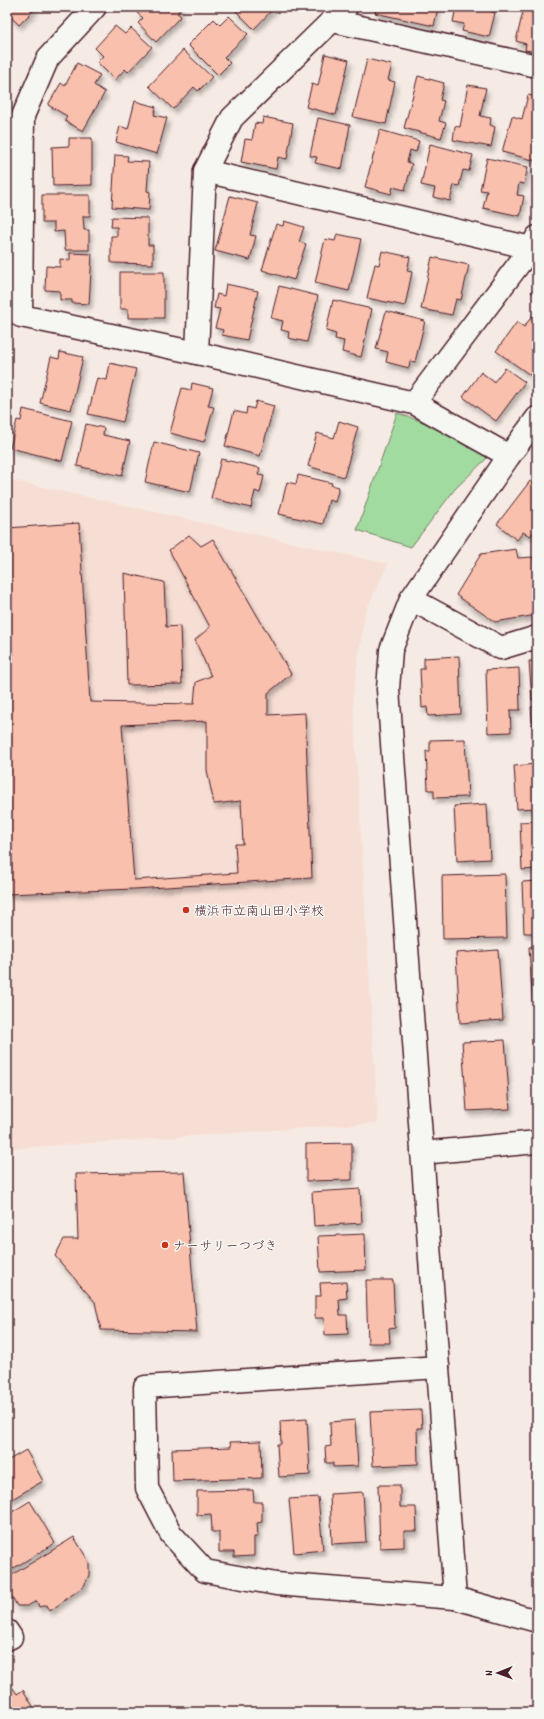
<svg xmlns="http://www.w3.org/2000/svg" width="544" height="1719" font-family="Dekko,'Klee One',sans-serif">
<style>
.built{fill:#f7ded4}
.green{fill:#a1dba0;stroke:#767d66}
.building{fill:#f8c0ad;stroke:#4a1f2b;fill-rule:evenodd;filter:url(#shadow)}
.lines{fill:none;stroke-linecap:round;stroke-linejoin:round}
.street-casing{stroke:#4a1f2b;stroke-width:25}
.street{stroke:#f6f6f2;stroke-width:22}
.poi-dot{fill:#c8321e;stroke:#f6f6f2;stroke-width:1.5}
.labels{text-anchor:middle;stroke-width:3;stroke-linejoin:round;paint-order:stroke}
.poi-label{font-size:13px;fill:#4a1f2b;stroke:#f6f6f2;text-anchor:start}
</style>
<defs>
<filter id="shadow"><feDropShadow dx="2.5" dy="4.5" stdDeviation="2" flood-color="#0004"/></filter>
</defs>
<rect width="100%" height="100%" fill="#f6ebe4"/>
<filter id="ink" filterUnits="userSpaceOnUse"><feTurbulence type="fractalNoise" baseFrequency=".025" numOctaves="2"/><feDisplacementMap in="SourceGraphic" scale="8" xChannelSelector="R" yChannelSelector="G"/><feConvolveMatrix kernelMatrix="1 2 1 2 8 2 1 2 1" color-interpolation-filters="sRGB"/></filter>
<g filter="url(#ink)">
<!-- built -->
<path class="built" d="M7 479 388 564 365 613 353 697 378 1123 7 1149Z"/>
<!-- green -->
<path class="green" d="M397 413 429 424 488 457 455 489 411 547 357 530Z"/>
<!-- building -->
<g class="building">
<path d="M7 7H37L19 25 7 13Z"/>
<path d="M143 7H183L177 13 181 16 156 42 138 23 143 18 137 13Z"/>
<path d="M238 7H275L254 29 235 10Z"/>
<path d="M377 7H438L434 26 375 13Z"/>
<path d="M456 7H491L490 11 495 13 489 37 462 31 464 24 453 22Z"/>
<path d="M524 7H537V52L525 50 526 44 516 41Z"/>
<path d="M229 16 248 34 224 57 230 63 218 75 188 45 214 19 220 25Z"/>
<path d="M115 26 125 34 131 28 152 47 128 72 125 69 115 80 97 62 103 56 95 48Z"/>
<path d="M183 50 212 77 198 91 194 87 173 109 149 86Z"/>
<path d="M325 54 349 60 336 115 306 107 312 84 318 86Z"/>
<path d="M367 59 392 65 388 80 395 82 386 124 353 117Z"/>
<path d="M77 63 100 75 94 85 105 92 83 131 65 121 67 116 48 105 61 83 65 86Z"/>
<path d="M418 76 444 83 440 100 444 101 439 121 446 123 441 138 404 128Z"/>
<path d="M468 85 486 88 480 116 491 118 490 125 495 127 491 147 453 140 455 126 460 127Z"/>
<path d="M528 95 537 97V161L502 152 512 116 522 119Z"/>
<path d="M135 101 156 107 154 115 167 118 157 154 116 142 120 126 128 129Z"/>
<path d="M263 117 293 123 287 159 278 157 276 169 241 162 245 139 252 140 255 123 262 124Z"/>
<path d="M318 118 350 125 342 169 315 163 317 157 310 156Z"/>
<path d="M380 130 419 141 416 152 410 150 407 162 412 164 405 190 393 187 391 194 365 187Z"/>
<path d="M69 138H92V185L53 186 52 147 69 146Z"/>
<path d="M430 144 473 155 469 171 463 170 459 186 454 185 450 201 433 197 435 188 421 185Z"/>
<path d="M115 155 128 156 127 161 149 162 147 191 150 192 149 210 112 207Z"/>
<path d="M487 158 528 167 524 184 519 183 517 195 524 196 520 216 483 208 487 191 480 190Z"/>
<path d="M42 195H90V216H83L84 230H89V250H65L64 231 54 232V223H42Z"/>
<path d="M230 196 258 203 250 235 256 236 250 260 215 251Z"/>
<path d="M112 217 148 218V245H153V264L111 263V236H117V227H111Z"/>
<path d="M284 221 304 227 299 242 306 244 294 280 262 270 276 224 283 226Z"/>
<path d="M337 234 361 239 349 291 315 283 325 239 335 241Z"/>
<path d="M382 251 410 257 407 271 412 272 405 306 367 298 375 264 379 265Z"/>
<path d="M70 253 92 254 89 304 72 303V300H60V291L45 290 46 266 60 267V259L70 260Z"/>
<path d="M432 257 469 265 461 300 456 299 452 315 421 309Z"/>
<path d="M120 272H164V318H128V309H120Z"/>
<path d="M537 283V296L531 292Z"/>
<path d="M226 284 258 291 247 340 222 335 223 330 215 328 220 309 214 308 217 294 224 296Z"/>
<path d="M279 286 318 296 307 342 288 338 289 332 281 330 283 321 271 318Z"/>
<path d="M333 300 372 309 361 357 342 352 344 341 335 339 336 334 326 331Z"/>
<path d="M386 311 425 321 415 362 410 361 409 368 386 362 388 352 376 349Z"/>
<path d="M532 316 537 320V366L530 375 496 351 517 322 524 327Z"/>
<path d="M60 352 83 357 71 410 40 403 51 357 59 359Z"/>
<path d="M110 363 136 369 123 422 88 414 97 378 107 380Z"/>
<path d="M505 368 525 382 496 421 463 397 481 372 494 382Z"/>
<path d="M192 383 213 388 208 406 214 407 204 442 170 433 182 388 191 390Z"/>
<path d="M256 401 274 406 260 456 225 446 234 411 246 414 247 407 254 409Z"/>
<path d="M23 409 72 421 62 461 10 448 17 420 21 421Z"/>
<path d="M339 421 358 427 344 477 308 466 317 433 334 438Z"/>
<path d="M86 424 104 428 103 435 130 441 122 476 77 466Z"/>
<path d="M154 442 199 453 190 492 145 482Z"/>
<path d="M221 459 260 468 258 475 264 476 260 493 255 491 251 508 211 498Z"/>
<path d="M298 475 332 483 331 485 339 487 335 502 329 500 323 524 279 514 287 482 296 484Z"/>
<path d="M530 481 537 486V531L535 530 530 536 523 532 517 540 497 524Z"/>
<path d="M79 523 90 702 194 704 196 682 211 676 195 640 210 627 169 550 189 535 201 546 213 539 291 674 268 693V715L305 713 312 878 134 889 7 894V528ZM207 721V770L214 804 241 801 243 844H235L237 873 134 880 122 725Z"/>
<path d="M516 549 518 558 533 557 537 573V615L495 622 456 595 481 554Z"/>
<path d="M124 573 164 582 166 627 180 626 182 684 127 685Z"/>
<path d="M459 656 461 714 428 716 427 707 422 708 420 669H424V658Z"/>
<path d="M529 661H537V699L532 700Z"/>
<path d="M519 668 520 710H510L511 732 488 733 486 670Z"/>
<path d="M537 706V758H536L531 707Z"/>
<path d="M465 739 468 797 434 798V790H428L426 751H430V740Z"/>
<path d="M537 764V808L517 809 514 766Z"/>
<path d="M487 804 490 859 457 861 454 806Z"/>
<path d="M537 821V869L522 870 520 822Z"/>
<path d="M505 874 507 938 443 939 442 876Z"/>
<path d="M537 881V933H524L522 882Z"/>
<path d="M537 946V1059H536L529 947Z"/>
<path d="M498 950 503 1020 460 1023 456 953Z"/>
<path d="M505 1040 510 1109 467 1111 462 1042Z"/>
<path d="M352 1143V1180L306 1181V1144Z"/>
<path d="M184 1172 197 1332 101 1330 95 1302 55 1256 64 1239H78L76 1174Z"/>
<path d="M360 1189 362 1223 314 1226 312 1192Z"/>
<path d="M365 1234 366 1270 320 1272 318 1236Z"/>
<path d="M366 1280H393L395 1328 389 1329 390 1343H368Z"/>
<path d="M346 1282 347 1298 339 1299 340 1315H347L348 1334 325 1335 324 1318H315V1296H321L320 1283Z"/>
<path d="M421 1410 422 1428H417L418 1464 373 1466 370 1412Z"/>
<path d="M307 1419 310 1475 279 1477 277 1444H281L280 1421Z"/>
<path d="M355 1420 358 1466 333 1467V1463H326L325 1447 331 1446 330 1422Z"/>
<path d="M261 1441 262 1478 173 1481 172 1449 231 1447 230 1442Z"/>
<path d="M26 1450 43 1481 7 1502V1461Z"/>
<path d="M378 1485H400V1507H416L417 1531H404V1547L380 1548Z"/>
<path d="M253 1490 254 1502H262V1522L257 1523 258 1537H254V1556L234 1557V1552H219V1532H212L211 1514 197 1515V1491Z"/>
<path d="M363 1492 366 1542 332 1544 330 1494Z"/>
<path d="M318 1497 323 1550 294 1553 289 1499Z"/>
<path d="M30 1501 55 1543 9 1571 7 1567V1515Z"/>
<path d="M74 1537 89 1562V1575L84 1586 50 1611 47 1605 39 1607 37 1601 27 1606H17L7 1587V1582L12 1580 10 1576Z"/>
<path d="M13 1688 17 1694 23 1690 34 1708 30 1711V1712H7V1691Z"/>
</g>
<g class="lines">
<defs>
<g id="street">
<path d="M95 7 48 58 23 116 21 316 197 353 414 403 509 456"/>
<path d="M333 21 537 66"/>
<path d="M205 171 531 248"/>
<path d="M197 353 205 171 232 118 346 7"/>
<path d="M414 403 531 248 537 237"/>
<path d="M537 418 509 456 411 599 391 650 388 689 455 1598 537 1621"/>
<path d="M411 599 501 648 537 637"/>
<path d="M422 1153 537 1142"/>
<path d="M438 1367 145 1387 147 1488 171 1534 205 1571 276 1584 455 1598"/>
<path d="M7 1631 11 1637 7 1639"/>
</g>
</defs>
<!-- street casing -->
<use href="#street" class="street-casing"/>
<!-- street -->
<use href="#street" class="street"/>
</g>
</g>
<!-- markers -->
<g class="poi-dot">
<circle cx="186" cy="910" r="4"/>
<circle cx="165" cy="1245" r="4"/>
</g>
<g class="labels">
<!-- poi labels -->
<g class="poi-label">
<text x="194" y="915">横浜市立南山田小学校</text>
<text x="173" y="1250">ナーサリーつづき</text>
</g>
</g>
<!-- margin -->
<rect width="544" height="1719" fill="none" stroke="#f6f6f2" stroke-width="24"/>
<rect x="12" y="12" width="520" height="1695" fill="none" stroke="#4a1f2b" stroke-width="1.5" filter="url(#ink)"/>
<!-- north arrow -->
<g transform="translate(498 1673) rotate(269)" stroke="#f6f6f2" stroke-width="3" paint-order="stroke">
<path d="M0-3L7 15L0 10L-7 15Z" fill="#4a1f2b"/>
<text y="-6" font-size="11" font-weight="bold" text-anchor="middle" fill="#4a1f2b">N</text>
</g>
</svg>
